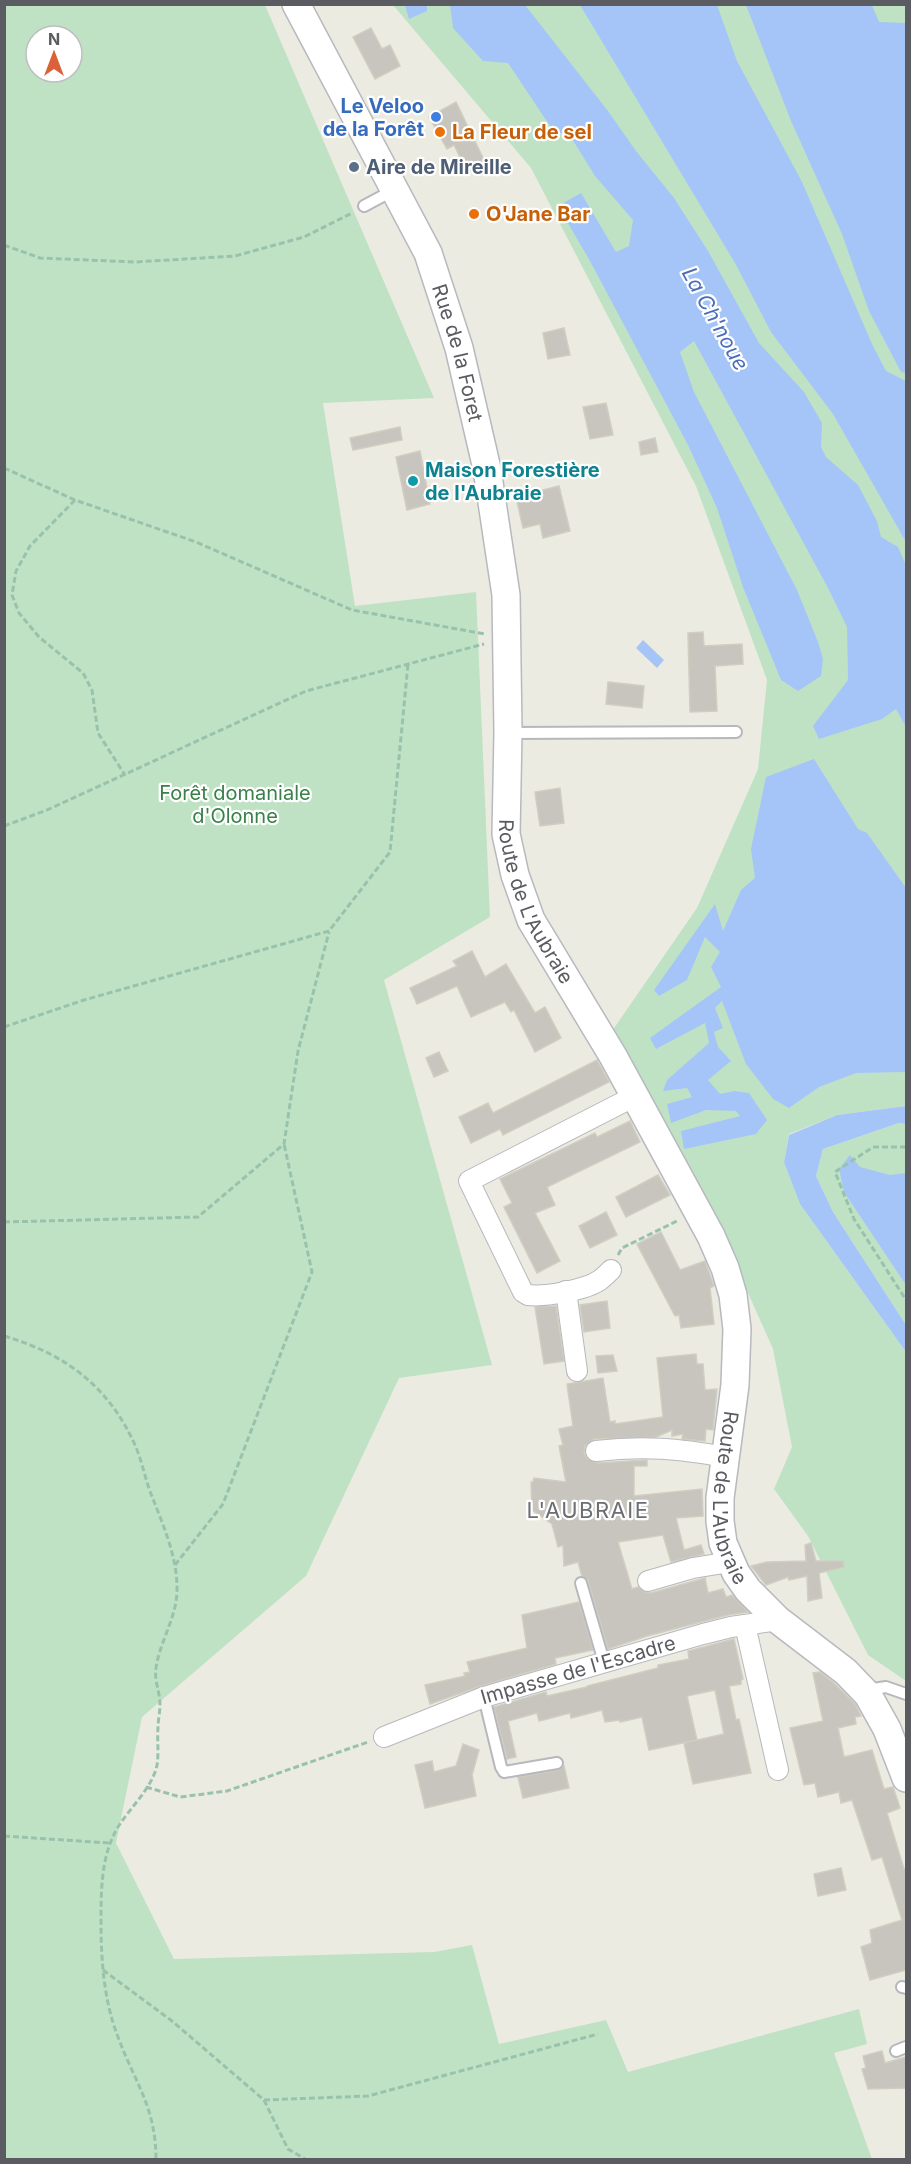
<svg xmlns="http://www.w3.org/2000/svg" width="911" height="2164" font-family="Inter,sans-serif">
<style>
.green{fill:#bfe2c5;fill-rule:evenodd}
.water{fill:#a5c5f8}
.building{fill:#c7c5be;stroke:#d0cec0;stroke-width:1.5}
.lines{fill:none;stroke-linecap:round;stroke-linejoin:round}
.lane-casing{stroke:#b7b8bd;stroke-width:14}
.street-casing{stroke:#b7b8bd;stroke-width:22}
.secondary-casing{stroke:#b7b9bf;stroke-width:30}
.path{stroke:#99c2ac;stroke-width:3;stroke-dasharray:6 3;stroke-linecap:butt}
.lane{stroke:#fff;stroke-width:10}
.street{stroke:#fff;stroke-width:20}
.secondary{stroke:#fff;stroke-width:27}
.shop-dot{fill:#3f7fe0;stroke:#fff;stroke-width:2}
.food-dot{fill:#e8710a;stroke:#fff;stroke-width:2}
.service-dot{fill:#5c6f8a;stroke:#fff;stroke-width:2}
.culture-dot{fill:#0f9aa8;stroke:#fff;stroke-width:2}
.labels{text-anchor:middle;stroke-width:4.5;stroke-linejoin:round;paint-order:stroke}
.shop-label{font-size:20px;font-weight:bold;fill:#366cbe;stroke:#fff;text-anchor:end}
.food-label{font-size:20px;font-weight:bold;fill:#c56008;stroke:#fff;text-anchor:start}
.service-label{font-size:20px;font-weight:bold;fill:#4e5e75;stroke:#fff;text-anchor:start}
.street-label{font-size:20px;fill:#5a5c61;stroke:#fff}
.culture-label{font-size:20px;font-weight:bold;fill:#0d838f;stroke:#fff;text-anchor:start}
.park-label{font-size:20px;fill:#3a804a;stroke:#fff}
.water-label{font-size:21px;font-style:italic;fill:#4a6db9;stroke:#fff}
.quarter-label{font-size:22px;letter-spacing:1.5px;fill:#6b6e73;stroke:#fff}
</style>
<rect width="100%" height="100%" fill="#ecebe1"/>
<!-- green -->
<g class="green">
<path d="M5 4 265 5 434 398 323 403 355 606 476 592 490 917 384 980 492 1365 399 1378 306 1576 142 1717 116 1843 174 1959 434 1952 472 1945 499 2044 606 2020 628 2072 859 2009 867 2044 834 2053 872 2159H5ZM36 36H72V72H36Z"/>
<path d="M393 5H906V1106L837 1115 789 1134 784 1161 800 1204 906 1352V1681L868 1655 808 1536 774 1489 792 1447 773 1349 740 1275 612 1031 697 908 758 769 767 680 696 486 531 168Z"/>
<path d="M899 1123 906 1124V1325L833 1212 816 1176 823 1149Z"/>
</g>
<!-- water -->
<g class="water">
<path d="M405 5H427V11L409 19Z"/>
<path d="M450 5H525L608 111 636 151 674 198 708 251 759 343 804 392 822 423 821 447 826 457 858 485 877 521 881 537 898 547 906 565V727L896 709 882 719 819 739 813 726 848 680 847 627 828 588 694 341 680 352 694 392 797 590 818 642 823 659 821 676 798 691 781 680 743 587 717 508 688 445 590 261 558 206 581 193 616 252 629 246 633 220 595 176 569 134 554 132 508 63 483 61 453 28Z"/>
<path d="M580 5H717L737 61 802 182 872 344 886 371 906 381V542L833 414 771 332 735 263Z"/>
<path d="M746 5H872L879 22 906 23V373L901 372 869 311 842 234 791 121Z"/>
<path d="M643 640 664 660 657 668 636 648Z"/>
<path d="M814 759 858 829 867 833 906 888V1072L856 1073 819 1087 789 1108 773 1099 746 1064 722 1001 715 1008 723 1028 714 1032 718 1047 731 1061 708 1080 720 1094 734 1091 749 1093 767 1120 756 1134 684 1149 681 1131 740 1116 736 1111 706 1110 671 1123 667 1104 692 1097 687 1088 663 1091 667 1080 709 1043 705 1023 656 1049 650 1038 721 987 711 967 720 952 705 937 687 980 659 996 654 990 715 904 723 931 741 890 755 878 751 849 766 777Z"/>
<path d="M906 1106V1124L899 1123 823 1149 816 1176 833 1212 906 1325V1352L800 1204 784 1162 789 1135 837 1115Z"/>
<path d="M850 1155 860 1167 890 1175 906 1173V1285L844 1192 839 1169Z"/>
</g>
<!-- building -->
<g class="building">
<path d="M371 28 382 49 390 45 400 66 375 79 353 37Z"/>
<path d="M456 102 486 164 468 173 454 145 447 149 429 117Z"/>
<path d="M564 328 570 355 548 359 543 333Z"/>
<path d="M606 403 613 435 590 439 583 407Z"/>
<path d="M400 427 402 440 353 450 350 438Z"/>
<path d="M655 438 658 452 641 455 639 442Z"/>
<path d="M420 451 430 504 407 510 396 457Z"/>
<path d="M559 486 570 531 543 538 540 524 523 528 516 497Z"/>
<path d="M703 632 704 646 742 644 743 664 715 666 717 711 690 712 688 633Z"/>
<path d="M608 682 644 686 642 708 606 704Z"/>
<path d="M560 788 564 823 540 826 535 792Z"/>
<path d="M472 951 485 977 506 964 535 1013 545 1007 561 1038 535 1052 514 1010 511 1012 505 1002 471 1017 457 986 417 1004 410 988 457 966 453 961Z"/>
<path d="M439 1052 448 1071 434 1077 426 1058Z"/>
<path d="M597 1060 609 1082 503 1135 500 1129 471 1143 459 1117 488 1103 493 1113Z"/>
<path d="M630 1121 640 1142 547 1187 555 1205 535 1213 560 1261 537 1273 504 1207 512 1203 500 1179 595 1133 597 1137Z"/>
<path d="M658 1175 670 1195 626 1217 616 1197Z"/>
<path d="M606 1212 617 1235 590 1248 579 1226Z"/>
<path d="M661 1232 680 1270 705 1261 714 1286 710 1288 714 1324 681 1328 679 1315 675 1316 637 1244Z"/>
<path d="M607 1301 610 1328 584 1332 580 1305Z"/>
<path d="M556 1306 564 1361 544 1364 535 1307Z"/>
<path d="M696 1354 697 1364H703L705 1390 717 1389 713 1430 706 1429 705 1441 682 1439 683 1434 672 1436V1430L656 1437 594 1439 585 1446 584 1453 587 1458 597 1463 647 1460V1466H634V1496L702 1489 703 1516 676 1518 684 1550 701 1545 704 1554 671 1562 663 1535 618 1542 632 1589 638 1587 645 1592 651 1593 705 1578 708 1593 723 1589 726 1597 732 1595 748 1612 728 1615 647 1636 608 1649 588 1580 582 1576 578 1562 564 1566 563 1545 558 1547 552 1524 532 1510 531 1482H533L534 1478 566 1482 559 1446 563 1445 559 1429 573 1426 567 1384 603 1378 610 1422 615 1421V1424L663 1417 657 1358Z"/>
<path d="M613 1355 617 1371 598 1373 596 1356Z"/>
<path d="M811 1543 816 1561H843L844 1567 819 1573 822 1598 808 1601 807 1576 789 1580 788 1577 766 1585 751 1566 767 1562 806 1561 805 1545Z"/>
<path d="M579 1602 593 1650 555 1658 556 1664 481 1686 430 1704 425 1685 465 1676 464 1673 470 1672 467 1662 527 1648 522 1615Z"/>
<path d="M734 1639 743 1679 741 1680V1684L729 1686 736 1720 739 1719 751 1773 693 1784 684 1743 724 1734 715 1690 687 1696 697 1740 649 1750 642 1717 620 1722V1720L605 1722 602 1710 571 1718 570 1713 539 1721 537 1713 508 1721 516 1757 507 1759 494 1707 546 1692 547 1696 587 1687V1686L658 1668V1665L689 1659 688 1651Z"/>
<path d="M820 1672 835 1684 855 1704 861 1716 855 1717 856 1724 838 1728 844 1757 872 1750 884 1789 893 1787 900 1808 887 1813 904 1869 906 1868V1970L870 1980 861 1947 872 1943 870 1930 902 1920 882 1857 872 1860 852 1800 841 1803 839 1792 818 1797 815 1783 804 1785 790 1728 823 1721 813 1673Z"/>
<path d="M463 1744 479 1750 472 1775 476 1796 425 1808 415 1765 432 1761 434 1772 456 1766Z"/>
<path d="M564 1766 569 1788 523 1798 518 1777 558 1770Z"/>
<path d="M841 1868 846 1890 818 1896 814 1874Z"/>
<path d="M882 2051 885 2063 906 2057V2088L868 2089 862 2069 866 2068 863 2056Z"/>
</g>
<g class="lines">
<defs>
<g id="lane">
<path d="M364 206 394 190"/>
<path d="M509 733 736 732"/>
<path d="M581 1583 604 1662"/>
<path d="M867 1690 886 1687 906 1694"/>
<path d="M484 1697 501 1767 504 1772 557 1763"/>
<path d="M902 1987 906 1988"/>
<path d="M896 2051 906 2047"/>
</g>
<g id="street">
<path d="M611 1270C608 1273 604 1277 600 1280 586 1290 545 1297 528 1295L523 1292 469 1181 635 1096"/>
<path d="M566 1291 577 1371"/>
<path d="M596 1451C645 1445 679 1449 726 1457"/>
<path d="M648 1581 693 1568 730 1562"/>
<path d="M745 1625 778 1770"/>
<path d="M384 1737 484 1697 703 1634 731 1627 778 1620"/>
</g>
<g id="secondary">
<path id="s1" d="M296 4 428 253 459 348 487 469 506 595 508 733 506 834 515 875 531 920 613 1056 711 1236 725 1268 733 1295 737 1329 735 1385 720 1498V1521L723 1543 736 1573 748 1590 778 1620 846 1672 868 1695 887 1729 906 1778"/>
</g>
</defs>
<!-- lane casing -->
<use href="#lane" class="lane-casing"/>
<!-- street casing -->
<use href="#street" class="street-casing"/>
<!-- secondary casing -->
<use href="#secondary" class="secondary-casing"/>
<!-- path -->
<g class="path">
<path d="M4 245 40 258 135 262 235 256 304 237 352 213"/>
<path d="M4 468 75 500 196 542 352 610 485 634"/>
<path d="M75 500 30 546 16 571 12 595 19 613 39 637 83 673 92 690 98 733 125 775"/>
<path d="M4 826 47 810 306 691 484 644"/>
<path d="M4 1027 84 1000 329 931 390 852 408 664"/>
<path d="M906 1147H873L835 1172 854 1219 906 1300"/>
<path d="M4 1222 198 1217 284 1144 298 1051 329 932"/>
<path d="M618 1255 622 1248 679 1220"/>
<path d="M4 1336C66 1354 109 1387 135 1445 142 1461 145 1478 151 1494 162 1522 177 1556 177 1587 178 1616 160 1640 156 1668 154 1680 160 1692 160 1705 160 1712 158 1720 158 1728 157 1740 159 1753 157 1765 153 1786 132 1806 120 1824 101 1852 101 1889 101 1922 101 1961 104 2001 118 2037 135 2083 156 2107 156 2160"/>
<path d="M175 1565 223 1504 312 1272 284 1144"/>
<path d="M146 1787 180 1797 227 1791 368 1742"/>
<path d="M4 1836 109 1843"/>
<path d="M103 1970 172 2021 264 2100 368 2096 598 2034"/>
<path d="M264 2100 288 2149 307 2160"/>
</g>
<!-- lane -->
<use href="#lane" class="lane"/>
<!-- street -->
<use href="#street" class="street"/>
<!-- secondary -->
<use href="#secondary" class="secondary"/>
</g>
<!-- markers -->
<circle class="shop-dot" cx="436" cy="117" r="6"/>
<g class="food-dot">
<circle cx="440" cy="132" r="6"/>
<circle cx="474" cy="214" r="6"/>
</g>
<circle class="service-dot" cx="354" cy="167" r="6"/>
<circle class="culture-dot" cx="413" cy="481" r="6"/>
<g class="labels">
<!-- shop labels -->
<g class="shop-label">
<text x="424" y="113">Le Veloo<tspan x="424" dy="23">de la Forêt</tspan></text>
</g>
<!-- food labels -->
<g class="food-label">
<text x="452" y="139">La Fleur de sel</text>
<text x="486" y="221">O'Jane Bar</text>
</g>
<!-- service labels -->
<g class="service-label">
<text x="366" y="174">Aire de Mireille</text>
</g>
<!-- street labels -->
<g class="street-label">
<text dy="7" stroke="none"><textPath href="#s1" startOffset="386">Rue de la Foret</textPath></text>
<text dy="7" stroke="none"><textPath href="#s1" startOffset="946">Route de L'Aubraie</textPath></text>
<text dy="7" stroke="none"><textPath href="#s1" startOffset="1594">Route de L'Aubraie</textPath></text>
<text transform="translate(578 1670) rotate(-16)" y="7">Impasse de l'Escadre</text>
</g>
<!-- culture labels -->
<g class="culture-label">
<text x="425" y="477">Maison Forestière<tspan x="425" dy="23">de l'Aubraie</tspan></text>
</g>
<!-- park labels -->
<g class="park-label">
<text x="235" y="800">Forêt domaniale<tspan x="235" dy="23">d'Olonne</tspan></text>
</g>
<!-- water labels -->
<g class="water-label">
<text transform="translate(715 319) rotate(61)" y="7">La Ch'noue</text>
</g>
<!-- quarter labels -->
<g class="quarter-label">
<text x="588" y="1518">L'AUBRAIE</text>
</g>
</g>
<!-- border -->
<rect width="911" height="2164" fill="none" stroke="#5a5c61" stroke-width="12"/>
<!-- north arrow -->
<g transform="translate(54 54)"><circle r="28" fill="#ffffff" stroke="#bdbec0" stroke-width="1.5"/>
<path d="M0-4.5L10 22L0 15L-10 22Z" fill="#db6138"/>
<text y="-9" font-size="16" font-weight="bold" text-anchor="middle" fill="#5a5c61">N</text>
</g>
</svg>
